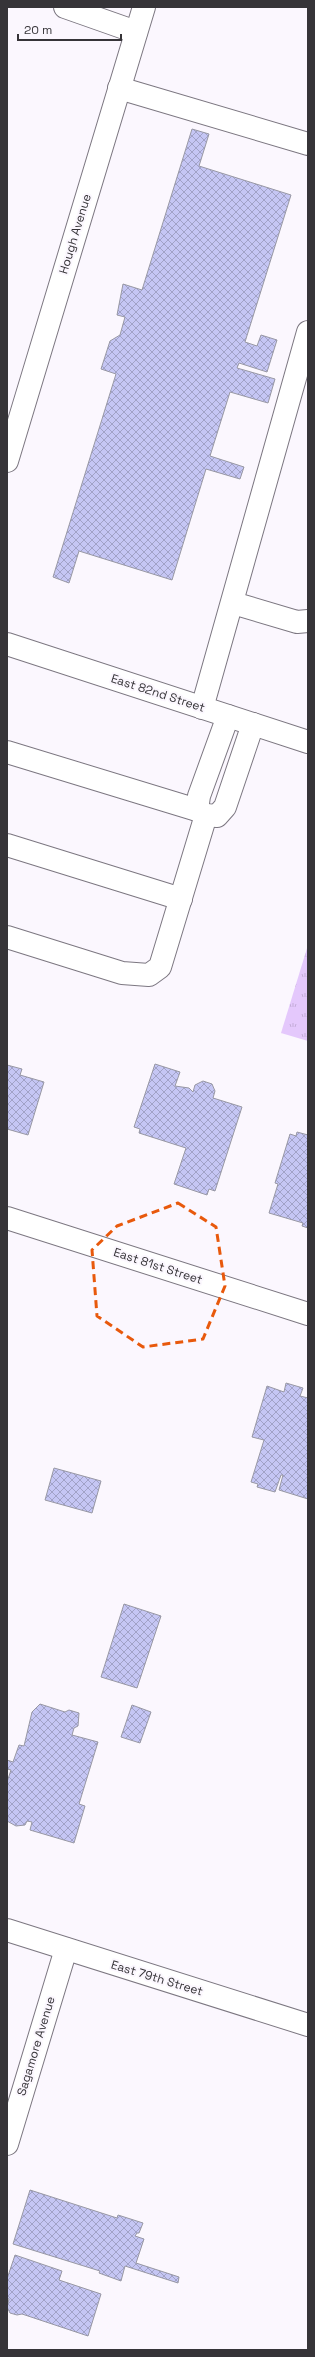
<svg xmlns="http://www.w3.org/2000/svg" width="315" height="2357" font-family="'Space Grotesk',sans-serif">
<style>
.grass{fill:url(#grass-tufts)}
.building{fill:url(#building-cross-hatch);stroke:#9898a4}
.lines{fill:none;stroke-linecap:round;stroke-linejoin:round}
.minor-casing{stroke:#7c7781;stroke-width:24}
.major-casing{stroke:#7c7781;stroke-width:24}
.minor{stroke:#fff;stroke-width:22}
.major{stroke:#fff;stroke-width:22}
.marked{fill:none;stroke:#e8590c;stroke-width:3;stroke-dasharray:8 5;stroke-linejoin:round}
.labels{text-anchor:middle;stroke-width:4;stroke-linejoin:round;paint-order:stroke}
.street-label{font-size:12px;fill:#363438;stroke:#fbf7fe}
</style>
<defs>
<pattern id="grass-tufts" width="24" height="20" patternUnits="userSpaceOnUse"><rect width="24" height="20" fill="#e4c8fc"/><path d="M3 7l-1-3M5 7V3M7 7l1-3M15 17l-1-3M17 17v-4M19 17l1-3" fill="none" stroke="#c4acd9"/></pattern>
<pattern id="building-cross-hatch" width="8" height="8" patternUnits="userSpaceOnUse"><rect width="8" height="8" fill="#c5c6f4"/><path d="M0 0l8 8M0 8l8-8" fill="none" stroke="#a1a2c7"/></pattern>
</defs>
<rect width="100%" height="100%" fill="#fbf7fe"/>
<!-- grass -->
<path class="grass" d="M308 945V1041L281 1033Z"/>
<!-- building -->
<g class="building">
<path d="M192 129 209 134 199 166 291 195 245 342 257 346 261 335 277 340 267 372 239 363 237 368 275 379 268 403 230 392 210 456 244 467 240 479 206 469 172 580 79 551 69 583 53 577 116 374 101 369 110 341 120 335 125 317 117 315 123 284 142 290Z"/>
<path d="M155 1064 180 1072 175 1086 189 1088 193 1092 195 1085 203 1081 212 1084 215 1091 213 1098 242 1107 215 1191 209 1189 207 1195 174 1184 186 1148 139 1133 140 1129 134 1127Z"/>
<path d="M7 1065 22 1069 20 1075 44 1082 28 1135 7 1129Z"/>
<path d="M297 1132 308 1135V1228L302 1226 303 1223 269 1213 278 1184 275 1183 290 1134 296 1136Z"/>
<path d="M286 1383 303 1388 300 1396 308 1398V1499L279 1490 283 1475H281L275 1492 257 1487 258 1484 251 1482 264 1440 252 1437 267 1386 284 1392Z"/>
<path d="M54 1468 101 1481 92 1513 45 1500Z"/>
<path d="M124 1604 161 1616 137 1688 101 1677Z"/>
<path d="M40 1704 65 1712 69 1710 79 1713 78 1726 74 1728 72 1735 98 1742 79 1804 85 1806 74 1843 30 1830 32 1822 27 1821 25 1825 16 1826 7 1821V1782L11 1770 7 1769V1760L13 1762 19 1745 24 1746 32 1712Z"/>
<path d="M132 1705 151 1712 140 1743 121 1737Z"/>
<path d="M30 2190 117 2218 118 2215 143 2223 139 2233H137L135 2236 144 2239 136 2263 179 2277 178 2283 125 2266 121 2281 99 2273 100 2271 13 2244Z"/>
<path d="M15 2255 62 2271 59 2280 101 2294 88 2336 22 2314 17 2315 10 2313 7 2307 9 2299 7 2298V2279Z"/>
</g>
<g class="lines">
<defs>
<g id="minor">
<path d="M65 7 136 32"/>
<path d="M119 88 308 144"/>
<path d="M7 461 144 7"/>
<path d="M233 603 297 622 308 621"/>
<path d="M7 644 308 742"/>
<path d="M202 708 308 332"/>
<path d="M228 716 199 796 197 810 206 815 217 816 225 807 253 724"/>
<path d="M7 752 197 810"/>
<path d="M7 845 181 899"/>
<path d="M7 937 122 973 149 975 160 967 206 815"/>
<path d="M7 1218 308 1314"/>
<path d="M7 2144 66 1949"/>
</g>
<path id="major" d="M7 1930 308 2025"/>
</defs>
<!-- minor casing -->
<use href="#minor" class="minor-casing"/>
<!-- major casing -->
<use href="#major" class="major-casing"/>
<!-- minor -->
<use href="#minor" class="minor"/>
<!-- major -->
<use href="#major" class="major"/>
</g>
<!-- marked area -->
<path class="marked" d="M178 1203 216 1227 225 1286 203 1339 143 1347 97 1316 92 1250 117 1226Z"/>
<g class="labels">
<!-- street labels -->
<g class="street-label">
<text transform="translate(75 234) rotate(-73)" y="4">Hough Avenue</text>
<text transform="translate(158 693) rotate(18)" y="4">East 82nd Street</text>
<text transform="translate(158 1266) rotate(18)" y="4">East 81st Street</text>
<text transform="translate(157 1978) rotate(17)" y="4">East 79th Street</text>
<text transform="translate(36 2046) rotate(-73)" y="4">Sagamore Avenue</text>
</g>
</g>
<!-- border -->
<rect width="315" height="2357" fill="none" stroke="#363438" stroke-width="16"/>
<!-- scale -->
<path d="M18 34v6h103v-6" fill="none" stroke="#363438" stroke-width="2"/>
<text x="24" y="34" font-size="12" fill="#363438" stroke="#fbf7fe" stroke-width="3" paint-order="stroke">20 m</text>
</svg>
